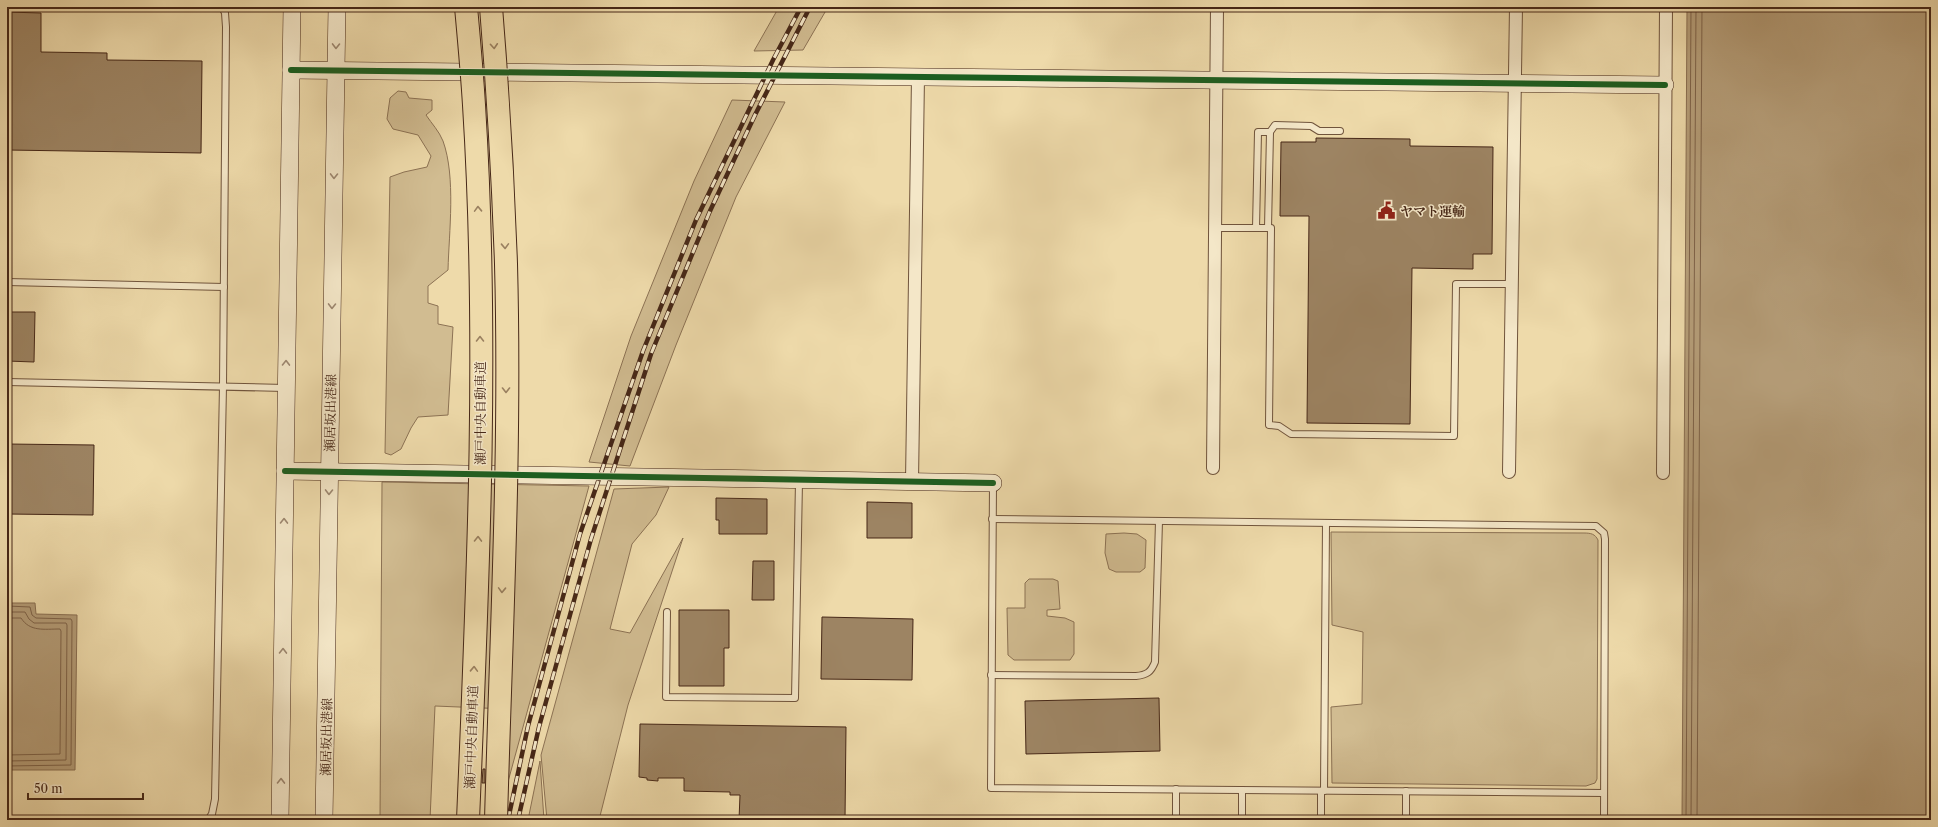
<svg xmlns="http://www.w3.org/2000/svg" width="1938" height="827" font-family="'Libre Caslon Text','Noto Serif JP',serif">
<style>
.green{fill:#d1bc91;stroke:#8c7254}
.water{fill:#b59d78;stroke:#896e51}
.lines{fill:none;stroke-linecap:round;stroke-linejoin:round}
.shore{stroke:#7e6248;stroke-width:1}
.building{fill:#9d8463;stroke:#462717}
.lane-casing{stroke:#70543c;stroke-width:8}
.street-casing{stroke:#70543c;stroke-width:14}
.secondary-casing{stroke:#462717;stroke-width:18}
.lane{stroke:#f4e7c8;stroke-width:6}
.street{stroke:#f4e7c8;stroke-width:12}
.secondary{stroke:#f4e7c8;stroke-width:17}
.rail-casing{stroke:#462717;stroke-width:4.5}
.rail{stroke:#f4e7c8;stroke-width:3;stroke-dasharray:9;stroke-linecap:butt}
.highway-bridge-casing{stroke:#462717;stroke-width:24;stroke-linecap:butt}
.highway-bridge{stroke:#eedaaa;stroke-width:22}
.cycleway-casing{stroke:#f4e7c8;stroke-width:8}
.cycleway{stroke:#1b5e20;stroke-width:6}
.oneway{stroke:#9d8770}
.oneway2{stroke:#9a8060}
.labels{text-anchor:middle;stroke-width:3;stroke-linejoin:round;paint-order:stroke}
.poi-label{font-size:13px;font-weight:bold;fill:#462717;stroke:#f4e7c8;text-anchor:start}
.street-label{font-size:13px;fill:#462717;stroke:#f4e7c8}
</style>
<rect width="100%" height="100%" fill="#eedaaa"/>
<filter id="stains"><feTurbulence type="fractalNoise" baseFrequency=".005" numOctaves="4"/><feColorMatrix values="0 0 0 0 .2 0 0 0 0 .09 0 0 0 0 .02 0 0 0 .5 -.17"/></filter>
<radialGradient id="worn" r=".72"><stop offset=".6" stop-color="#630" stop-opacity="0"/><stop offset="1" stop-color="#630" stop-opacity=".3"/></radialGradient>
<!-- green -->
<g class="green">
<path d="M779 7H828L803 50 754 51Z"/>
<path d="M398 91 406 92 409 98 432 100V110L426 115C432 124 439 131 443 141 456 177 449 232 448 270L428 286V303L438 306V324L453 327 448 415 418 417 411 428 401 449 391 455 385 453 390 177 404 172 427 167 431 156 418 135 393 129 387 119 390 98Z"/>
<path d="M732 100 785 102 736 197 676 345 630 466 589 462 631 336 694 181Z"/>
<path d="M382 482 589 486 503 800 507 709 435 706 430 820H380Z"/>
<path d="M669 487 656 515 632 544 610 629 630 633 683 538 628 705 599 820H547L541 755 614 489Z"/>
<path d="M1331 532 1584 533C1591 533 1595 534 1598 540L1597 779 1595 783 1586 786 1332 783 1331 707 1362 704 1363 632 1332 625Z"/>
<path d="M1124 533 1137 534 1146 540 1145 568 1140 572H1116L1109 569 1105 553 1106 534Z"/>
<path d="M1029 579H1053L1058 581 1060 609 1047 610V616L1065 618 1074 622V654L1070 660H1014L1008 655 1007 608H1025V583Z"/>
<path d="M540 761 544 820H528Z"/>
</g>
<!-- water -->
<g class="water">
<path d="M1687 7H1931V820H1682Z"/>
<path d="M7 603H35L36 614 77 615 75 770H7Z"/>
</g>
<g class="lines">
<!-- shore -->
<g class="shore">
<path d="M7 606 30 607 32 615 36 618 71 619 72 621 71 765 7 766"/>
<path d="M7 612H25L29 619 34 623H66L67 625 66 760 7 761"/>
<path d="M7 618H21C30 632 44 629 60 629L61 631 60 754 7 755"/>
<path d="M1686 820 1691 7"/>
<path d="M1691 820 1696 7"/>
<path d="M1697 820 1702 7"/>
</g>
</g>
<!-- building -->
<g class="building">
<path d="M7 12 41 13V52L107 53V60L202 61 201 153 7 150Z"/>
<path d="M1316 138 1410 139V146L1493 147 1492 254H1473V269L1412 268 1410 424 1307 423 1309 216H1280L1281 142H1316Z"/>
<path d="M7 312H35L34 362 7 361Z"/>
<path d="M7 444 94 445 93 515 7 514Z"/>
<path d="M716 498 767 499V534H719V520H716Z"/>
<path d="M867 502 912 503V538H867Z"/>
<path d="M753 561H774V600H752Z"/>
<path d="M679 610H729V648H724V686H679Z"/>
<path d="M822 617 913 619 912 680 821 679Z"/>
<path d="M1159 698 1160 751 1026 754 1025 701Z"/>
<path d="M640 724 846 727 845 820H739L740 795H730V792L684 791V778H658V781L647 780V778L639 777Z"/>
<path d="M483 769H485V783H482Z"/>
</g>
<g class="lines">
<defs>
<g id="lane">
<path d="M1270 132 1275 125 1311 126 1319 131H1340"/>
<path d="M1215 228H1271L1269 425 1279 426 1291 434 1454 436 1456 284H1512"/>
<path d="M1256 228 1258 132H1270L1268 228"/>
<path d="M7 282 224 287"/>
<path d="M7 382 285 388"/>
<path d="M993 484 991 788 1604 793"/>
<path d="M992 519 1596 526 1604 533 1605 539 1604 820"/>
<path d="M667 612 666 697 795 698 799 481"/>
<path d="M991 675 1136 676C1147 675 1151 672 1155 662L1159 521"/>
<path d="M1176 789V820"/>
<path d="M1324 791 1326 523"/>
<path d="M1406 791V820"/>
<path d="M208 820 212 814 215 799 223 386 226 27 225 13 222 7"/>
<path d="M1242 820V790"/>
<path d="M1321 820V791"/>
</g>
<g id="street">
<path d="M1213 468 1217 7"/>
<path d="M1509 472 1516 7"/>
<path d="M1663 473 1666 7"/>
<path d="M912 481 918 77"/>
</g>
<g id="secondary">
<path d="M291 70 1665 85"/>
<path d="M285 471 993 483"/>
<path d="M280 820 292 7"/>
<path d="M324 820 337 7"/>
</g>
</defs>
<!-- lane casing -->
<use href="#lane" class="lane-casing"/>
<!-- street casing -->
<use href="#street" class="street-casing"/>
<!-- secondary casing -->
<use href="#secondary" class="secondary-casing"/>
<!-- lane -->
<use href="#lane" class="lane"/>
<!-- street -->
<use href="#street" class="street"/>
<!-- secondary -->
<use href="#secondary" class="secondary"/>
<defs>
<g id="rail">
<path d="M508 820 528 726 580 534 643 351 696 220 773 60 801 7"/>
<path d="M518 820 539 727 591 539 651 354 710 211 755 115 810 7"/>
</g>
</defs>
<!-- rail casing -->
<use href="#rail" class="rail-casing"/>
<!-- rail -->
<use href="#rail" class="rail"/>
<defs>
<g id="highway-bridge">
<path d="M466 7C469 40 472 72 474 105 489 343 478 582 468 820"/>
<path d="M491 7C498 93 503 178 506 264 511 449 501 635 496 820"/>
</g>
</defs>
<!-- highway-bridge casing -->
<use href="#highway-bridge" class="highway-bridge-casing"/>
<!-- highway-bridge -->
<use href="#highway-bridge" class="highway-bridge"/>
<defs>
<g id="cycleway">
<path d="M291 70 1665 85"/>
<path d="M285 471 993 483"/>
</g>
</defs>
<!-- cycleway casing -->
<use href="#cycleway" class="cycleway-casing"/>
<!-- cycleway -->
<use href="#cycleway" class="cycleway"/>
</g>
<!-- one-way arrows -->
<defs><path id="oneway-chevron" d="M-2-3.5L2.5 0L-2 3.5" fill="none" stroke-width="1.6" stroke-linecap="round" stroke-linejoin="round"/></defs>
<g class="oneway">
<use href="#oneway-chevron" transform="translate(336 46) rotate(91)"/>
<use href="#oneway-chevron" transform="translate(334 176) rotate(91)"/>
<use href="#oneway-chevron" transform="translate(332 306) rotate(91)"/>
<use href="#oneway-chevron" transform="translate(286 363) rotate(-89)"/>
<use href="#oneway-chevron" transform="translate(329 492) rotate(91)"/>
<use href="#oneway-chevron" transform="translate(284 521) rotate(-89)"/>
<use href="#oneway-chevron" transform="translate(283 651) rotate(-89)"/>
<use href="#oneway-chevron" transform="translate(281 781) rotate(-89)"/>
</g>
<g class="oneway2">
<use href="#oneway-chevron" transform="translate(494 46) rotate(86)"/>
<use href="#oneway-chevron" transform="translate(478 209) rotate(-92)"/>
<use href="#oneway-chevron" transform="translate(505 246) rotate(88)"/>
<use href="#oneway-chevron" transform="translate(480 339) rotate(-90)"/>
<use href="#oneway-chevron" transform="translate(506 390) rotate(90)"/>
<use href="#oneway-chevron" transform="translate(478 539) rotate(-89)"/>
<use href="#oneway-chevron" transform="translate(502 590) rotate(92)"/>
<use href="#oneway-chevron" transform="translate(474 669) rotate(-88)"/>
</g>
<!-- icons -->
<defs>
<symbol id="civic-bare" viewBox="-9 -9 18 18"><path d="M-.6-6.5H3V-4.5H.6V-3L4-1V1h2V6H-6V1h2V-1L-.6-3ZM-1.2 2.5V6h2.4V2.5Z" fill="#8f2418" stroke="#f4e7c8" stroke-width="2.5" paint-order="stroke"/></symbol>
</defs>
<g fill-rule="evenodd">
<use href="#civic-bare" x="1374" y="198" width="25" height="25"/>
</g>
<g class="labels">
<!-- poi labels -->
<g class="poi-label">
<text x="1400" y="216">ヤマト運輸</text>
</g>
<!-- street labels -->
<g class="street-label">
<text transform="translate(330 413) rotate(-89)" y="5">瀬居坂出港線</text>
<text transform="translate(480 413) rotate(-90)" y="5">瀬戸中央自動車道</text>
<text transform="translate(326 737) rotate(-89)" y="5">瀬居坂出港線</text>
<text transform="translate(471 737) rotate(-88)" y="5">瀬戸中央自動車道</text>
</g>
</g>
<!-- margin -->
<rect width="1938" height="827" fill="none" stroke="#eedaaa" stroke-width="24"/>
<rect x="8" y="8" width="1922" height="811" fill="none" stroke="#462717" stroke-width="2"/>
<rect x="12" y="12" width="1914" height="803" fill="none" stroke="#462717"/>
<!-- scale -->
<path d="M28 793v6h115v-6" fill="none" stroke="#462717" stroke-width="2"/>
<text x="34" y="793" font-size="12" fill="#462717" stroke="#f4e7c8" stroke-width="3" paint-order="stroke">50 m</text>
<rect width="100%" height="100%" filter="url(#stains)"/>
<rect width="100%" height="100%" fill="url(#worn)"/>
</svg>
